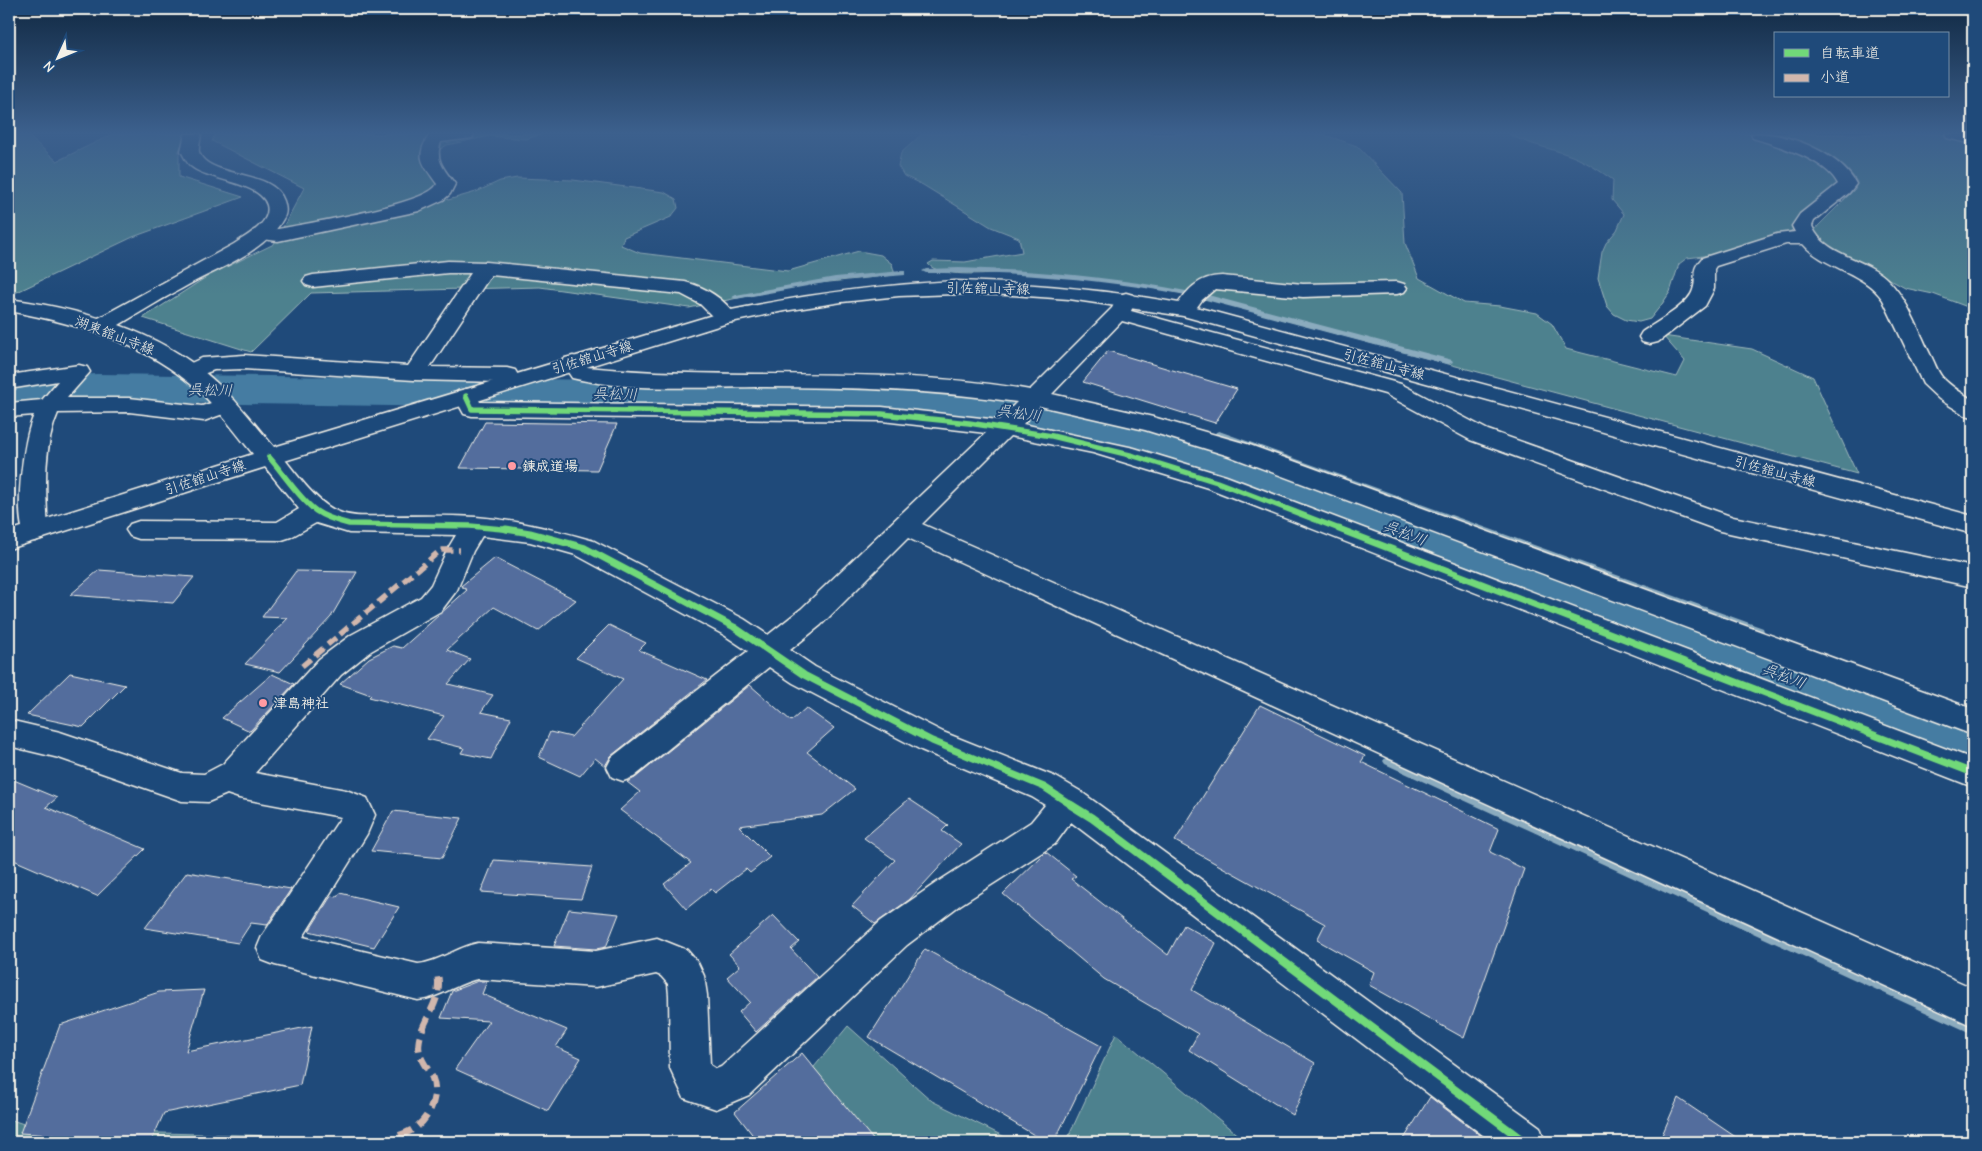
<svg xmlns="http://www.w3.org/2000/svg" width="1982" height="1151" font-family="'Comic Neue','Klee One',sans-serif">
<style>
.green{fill:#4d818e;stroke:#a0b9bb}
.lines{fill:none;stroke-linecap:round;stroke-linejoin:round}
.stream{fill:#8babbe;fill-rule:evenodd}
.river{fill:#457ca2;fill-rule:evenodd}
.building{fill:#526d9d;stroke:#f4f1e8}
.minor-casing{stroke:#f4f1e8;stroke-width:3}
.tertiary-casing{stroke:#f4f1e8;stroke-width:3}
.secondary-casing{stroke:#f4f1e8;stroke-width:3}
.minor{fill:#1f4a7a;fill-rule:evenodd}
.tertiary{fill:#1f4a7a;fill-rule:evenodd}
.secondary{fill:#1f4a7a;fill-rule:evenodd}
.quiet-far1{stroke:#d1b7ad;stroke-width:5.5;stroke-dasharray:11 5.5;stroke-linecap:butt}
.quiet{stroke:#d1b7ad;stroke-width:7;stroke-dasharray:14 7;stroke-linecap:butt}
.cycleway-far2-casing{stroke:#1f4a7a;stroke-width:8}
.cycleway-far1-casing{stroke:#1f4a7a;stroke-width:10}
.cycleway-casing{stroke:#1f4a7a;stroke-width:11}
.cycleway-far2{stroke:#71d979;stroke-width:5.5}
.cycleway-far1{stroke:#71d979;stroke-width:7}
.cycleway{stroke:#71d979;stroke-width:8}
.poi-dot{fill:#ff9aa2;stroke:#1f4a7a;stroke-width:2}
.labels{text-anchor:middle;stroke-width:4;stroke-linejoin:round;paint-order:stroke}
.street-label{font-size:14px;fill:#f4f1e8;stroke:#1f4a7a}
.poi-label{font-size:14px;font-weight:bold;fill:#f4f1e8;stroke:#1f4a7a;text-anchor:start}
.water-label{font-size:15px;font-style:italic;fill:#dadfde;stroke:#1f4a7a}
</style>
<rect width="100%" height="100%" fill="#1f4a7a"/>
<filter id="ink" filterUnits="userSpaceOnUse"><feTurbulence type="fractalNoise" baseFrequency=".02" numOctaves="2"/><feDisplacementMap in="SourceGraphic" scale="10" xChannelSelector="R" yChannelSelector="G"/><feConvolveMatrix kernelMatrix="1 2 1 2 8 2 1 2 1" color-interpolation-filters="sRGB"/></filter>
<g filter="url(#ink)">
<!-- green -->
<g class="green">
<path d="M9 134H26L57 161 113 134H186L179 151V177L243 197 133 237 17 292H9Z"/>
<path d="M215 134H542L526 139 490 136 447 145 426 158 435 177 436 190 448 200 476 192 500 181 517 178 573 180 664 192 676 199 678 208 671 217 624 237 621 245 640 253 788 271 859 251 881 255 892 264 895 275 801 285 689 308 540 287 311 293 251 352 143 318 208 276 274 244 304 188 212 141Z"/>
<path d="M922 134H1322L1357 146 1402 193 1405 243 1419 278 1464 303 1500 306 1537 313 1552 324 1566 349 1677 377 1685 361 1663 336 1752 349 1813 377 1857 474 1196 296C1132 283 1068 273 1002 273 985 273 940 278 928 264L933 261 965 262 1022 252 1019 238 991 227 923 185 904 176 898 166 901 153Z"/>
<path d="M1509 134H1750L1815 159 1839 179 1838 184 1791 231 1774 240 1735 252 1687 258 1679 264 1670 292 1662 304 1650 319 1639 322 1626 320 1614 314 1607 306 1598 278 1602 252 1606 243 1617 230 1624 214 1612 200 1613 180C1600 171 1587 162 1572 156 1551 148 1528 145 1509 134Z"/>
<path d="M1775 134H1940L1973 142V309L1933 294 1905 288 1825 244 1814 232 1818 226 1855 189 1857 182C1842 156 1806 148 1780 138Z"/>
<path d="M848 1026 932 1101 1015 1142H752Z"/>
<path d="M1116 1034 1246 1142H1066Z"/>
<path d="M9 1119 41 1130 397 1139 406 1142H9Z"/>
</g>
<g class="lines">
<!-- stream -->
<g class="stream">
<path d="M959 268C1036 270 1111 277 1186 291L1190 293 1186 295C1100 279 1014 272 926 273L922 271 926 269Z"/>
<path d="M902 271H905V275L835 281 736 299 732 297 736 295 835 277Z"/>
<path d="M1202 295H1208L1452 360 1453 362 1449 364H1446L1202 299Z"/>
<path d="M1219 431 1763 628 1764 631 1763 634H1755L1216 436 1215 434 1216 432Z"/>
<path d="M1389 756 1973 1020V1034L1385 764 1383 761 1385 758Z"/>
</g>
<!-- river -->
<path class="river" d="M97 374 885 383 974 391 1059 404 1161 428 1246 454 1973 719V774L1210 478C1173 466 1137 454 1100 444 1029 427 957 418 885 413L97 402 57 404 9 411V381L57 376Z"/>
</g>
<!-- building -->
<g class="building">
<path d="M1108 351 1237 389 1215 423 1083 382Z"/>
<path d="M485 422 617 424 597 470 460 468Z"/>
<path d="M495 558 576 600 538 631 494 607 447 650 470 659 448 684 493 695 481 712 511 718 491 759 461 753 464 748 427 739 444 716 369 697 371 695 340 684 369 658 393 646 402 648 467 590 461 586Z"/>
<path d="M99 570 194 577 173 603 70 595Z"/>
<path d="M296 571 357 572 331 617 280 672 245 664 288 618 262 617Z"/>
<path d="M609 625 646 643 639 650 707 680 611 756 605 766 595 758 580 776 539 757 550 732 571 737 623 679 576 658Z"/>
<path d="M70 673 125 685 83 727 27 715Z"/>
<path d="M272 674 294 684 250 731 222 718Z"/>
<path d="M750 685 791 721 806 708 834 728 807 752 855 789 822 815 739 826 770 857 750 873 746 869 715 893 711 889 686 909 664 884 691 863 620 810 640 792 627 782 635 778Z"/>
<path d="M1260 705 1365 756 1361 762 1499 829 1490 852 1524 869 1464 1038 1369 985 1374 972 1317 940 1325 924 1175 841Z"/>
<path d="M9 778 57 798 46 807 145 849 97 896 9 858Z"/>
<path d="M909 799 948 825 942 831 961 844 909 900 875 924 852 906 895 860 864 838Z"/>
<path d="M393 811 462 818 442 858 371 851Z"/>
<path d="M1046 852 1076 876 1071 879 1168 955 1184 925 1216 943 1192 990 1315 1063 1293 1115 1189 1050 1198 1034 1104 979 1003 894Z"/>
<path d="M494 860 592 867 581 899 481 892Z"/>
<path d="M187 872 291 889 267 925 251 923 238 943 145 928Z"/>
<path d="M340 893 399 907 374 947 309 931 331 896 337 897Z"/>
<path d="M569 909 619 914 606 947 596 949 554 946Z"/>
<path d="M773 915 799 942 791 949 817 977 756 1032 739 1012 750 1002 727 977 740 966 729 954Z"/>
<path d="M925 949 1101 1046 1054 1142H1046L869 1037Z"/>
<path d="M478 981H487L482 994 567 1030 556 1047 581 1058 548 1111 455 1069 489 1021 441 1018 452 991Z"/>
<path d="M204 990 186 1051 312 1026 300 1085 164 1113 151 1142 20 1133 60 1025 159 992Z"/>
<path d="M802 1053 875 1142H758L735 1112Z"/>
<path d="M1430 1097 1489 1142H1402Z"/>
<path d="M1678 1098 1743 1142H1659Z"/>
</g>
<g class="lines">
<defs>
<g id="minor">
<path d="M430 134H474L472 138 441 142C434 160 445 170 455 184L450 194 443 200 419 211 278 241 254 238 251 234 254 230 278 229C303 224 430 204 437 184 423 164 414 157 430 134Z"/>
<path d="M1751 134C1784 130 1840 153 1856 184L1849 193 1814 221 1812 226C1824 256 1867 258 1888 280 1908 300 1918 329 1930 354 1934 361 1937 371 1942 377 1951 387 1962 393 1973 400V417L1965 415 1939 399 1923 384 1883 300C1863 271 1825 269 1803 244H1786L1716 266 1714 269V289L1705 306 1658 342 1650 344 1642 342 1639 337 1642 332C1655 323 1689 305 1693 290 1698 275 1689 273 1702 258L1777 234 1795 232 1792 226 1800 214 1838 184C1826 159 1778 146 1753 138Z"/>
<path d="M1945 134H1973V144L1947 138Z"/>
<path d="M448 261 486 262 685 282C706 287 724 299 737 317L734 322 726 323 718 322 700 304 681 294 491 275 430 367 507 368 515 370 522 382 519 387 511 389 503 387 499 382 414 380 244 369 214 370 190 379 182 377 179 372 182 367 202 358 244 355 408 366 471 273H448L313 287 306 285 303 281 306 277 313 275Z"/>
<path d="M1222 276 1303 284 1397 282 1404 284 1407 288 1404 292 1397 294 1303 297 1215 289 1202 300 1192 314 1185 316 1178 314 1174 310C1186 291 1198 276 1222 276Z"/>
<path d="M1126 293 1133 295 1136 299 1131 311 1401 384 1488 430 1733 517 1973 567V587L1720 531 1470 440 1385 394 1122 321 1052 394 1153 417 1247 444 1973 709V735L1229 456 1145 430 1040 406 1023 424 1134 448 1226 476 1973 759V787L1208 488 1093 453 1010 436 922 524 1973 988V1026L908 538 821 625 790 650 815 667 943 732 1056 777 1080 791 1540 1127 1545 1142H1492L1071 822 1055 844 960 905 907 945 749 1095 716 1109 684 1098 670 1068 669 995 668 984 661 976 656 974 596 987 478 979C457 983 440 998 418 1000L275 965 262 960 257 948 262 936 341 817 239 798 227 794 208 802 182 801 59 758 9 746V720L60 732 182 773 204 774 223 764 319 659 351 635 421 597 431 585 447 550 456 535 349 533 316 523 291 537 282 540 139 539 130 536 126 530 130 524 139 521 277 522 299 509 257 457 260 451 269 449 278 451C294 470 316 504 339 512 353 518 370 516 384 516 415 516 446 515 476 517 517 520 555 530 594 541L744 619 768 635 801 609 986 433 882 421 472 416 464 414 454 396 458 391 466 389 474 391 480 402 882 407 999 420 1017 402C933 390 849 387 765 387 706 387 629 392 572 378L562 363 565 358 573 356 581 358 587 367C735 382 882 364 1030 390L1112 308 1119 295ZM482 536 530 542 576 555 724 635 748 651 612 757 607 767 612 777 623 781 634 777 769 667 793 683 921 750 1032 797 1045 805 1031 822 936 883 881 921 721 1067 716 1069 710 1065 707 995 704 976 698 963 687 950 657 938 596 951 478 943C457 947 439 962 418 964L303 937 367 834 375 815 367 798 346 790 255 773 341 675 371 651 441 611 457 590 473 551Z"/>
<path d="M79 365 87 367 90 372 67 398H129L202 406 226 398 234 400 238 405 234 410 204 421 129 412 58 413C42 450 46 492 48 532L44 538 35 541 26 538C13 517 23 438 34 415L9 417V403L42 400 58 381 9 389V375Z"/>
</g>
<path id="tertiary" d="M185 134H201C201 139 198 147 199 152 207 179 273 168 284 201 286 208 287 213 283 219 265 253 213 270 181 289 156 302 133 317 109 331L101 332 93 331 90 326 93 321 234 244C246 236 272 223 267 205 260 182 210 181 192 167 187 164 184 156 181 151Z"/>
<path id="secondary" d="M955 281C1033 283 1108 290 1185 304L1973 516V534L1183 316 1069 299 1012 295 955 294 899 296 842 302 784 311 731 322 278 463 9 549V531L253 454C236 433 220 411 200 392 147 343 79 324 9 311V299C83 309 162 331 218 384 239 403 256 426 274 447L726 311C802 295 877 285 955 281Z"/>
</defs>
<!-- minor casing -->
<use href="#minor" class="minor-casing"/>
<!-- tertiary casing -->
<use href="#tertiary" class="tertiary-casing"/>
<!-- secondary casing -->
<use href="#secondary" class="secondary-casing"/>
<!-- minor -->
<use href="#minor" class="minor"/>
<!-- tertiary -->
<use href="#tertiary" class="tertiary"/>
<!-- secondary -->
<use href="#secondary" class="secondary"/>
<!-- quiet-far1 -->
<path class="quiet-far1" d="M302 666 441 550H460"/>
<!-- quiet -->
<path class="quiet" d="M379 1142C389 1138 402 1136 412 1130 429 1120 440 1096 432 1077 426 1065 417 1057 419 1042 422 1019 442 1003 438 977"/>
<defs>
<g id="cycleway-far2">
<path d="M466 396 472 409 882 414 969 423 1052 436 1134 456 1217 482 1342 530"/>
<path d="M269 457C284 474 298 497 316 511 326 518 337 521 349 524L470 526 513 530"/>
</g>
<g id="cycleway-far1">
<path d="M506 529 530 533 585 548 734 627 804 675 932 741 1044 787 1073 806"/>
<path d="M1339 529 1973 773"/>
</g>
<path id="cycleway" d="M1071 805 1092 818 1525 1142"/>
</defs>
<!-- cycleway-far2 casing -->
<use href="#cycleway-far2" class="cycleway-far2-casing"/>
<!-- cycleway-far1 casing -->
<use href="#cycleway-far1" class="cycleway-far1-casing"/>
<!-- cycleway casing -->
<use href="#cycleway" class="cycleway-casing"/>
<!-- cycleway-far2 -->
<use href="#cycleway-far2" class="cycleway-far2"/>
<!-- cycleway-far1 -->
<use href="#cycleway-far1" class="cycleway-far1"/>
<!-- cycleway -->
<use href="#cycleway" class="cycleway"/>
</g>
</g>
<!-- sky -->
<linearGradient id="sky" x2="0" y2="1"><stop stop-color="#112943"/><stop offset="0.45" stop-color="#3c608d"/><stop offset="1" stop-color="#3c608d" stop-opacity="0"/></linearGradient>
<rect width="1982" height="295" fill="url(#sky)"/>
<!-- markers -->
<g class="poi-dot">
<circle cx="512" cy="466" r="5"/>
<circle cx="263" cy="703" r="5"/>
</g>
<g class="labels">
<!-- street labels -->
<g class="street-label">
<text transform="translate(988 288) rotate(1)" y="5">引佐舘山寺線</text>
<text transform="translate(115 335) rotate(21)" y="5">湖東舘山寺線</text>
<text transform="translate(592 357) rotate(-17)" y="5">引佐舘山寺線</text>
<text transform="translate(1384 364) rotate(15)" y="5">引佐舘山寺線</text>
<text transform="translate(1775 471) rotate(15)" y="5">引佐舘山寺線</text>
<text transform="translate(205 477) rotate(-18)" y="5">引佐舘山寺線</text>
</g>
<!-- poi labels -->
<g class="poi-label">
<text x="522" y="471">錬成道場</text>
<text x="273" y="708">津島神社</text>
</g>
<!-- water labels -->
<g class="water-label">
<text transform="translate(210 390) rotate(1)" y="5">呉松川</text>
<text transform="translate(615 394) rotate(1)" y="5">呉松川</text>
<text transform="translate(1019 413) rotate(8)" y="5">呉松川</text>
<text transform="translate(1405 533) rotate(21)" y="5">呉松川</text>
<text transform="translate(1784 676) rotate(21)" y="5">呉松川</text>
</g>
</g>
<!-- margin -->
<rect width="1982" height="1151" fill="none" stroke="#1f4a7a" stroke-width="30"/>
<rect x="15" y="15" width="1952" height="1121" fill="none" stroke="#f4f1e8" stroke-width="2" filter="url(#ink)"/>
<!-- legend -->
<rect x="1774" y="32" width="175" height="65" fill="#1f4a7a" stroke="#748da6"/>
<rect x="1784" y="49" width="25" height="8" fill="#71d979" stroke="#748da6"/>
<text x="1820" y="58" font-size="15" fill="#f4f1e8">自転車道</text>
<rect x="1784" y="74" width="25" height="8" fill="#d1b7ad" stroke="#748da6"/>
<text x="1820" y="82" font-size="15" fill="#f4f1e8">小道</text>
<!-- north arrow -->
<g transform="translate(58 58) rotate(226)" stroke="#1f4a7a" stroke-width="4" paint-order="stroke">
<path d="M0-4L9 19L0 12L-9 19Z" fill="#f4f1e8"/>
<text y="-8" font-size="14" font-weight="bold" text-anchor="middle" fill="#f4f1e8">N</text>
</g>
</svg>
